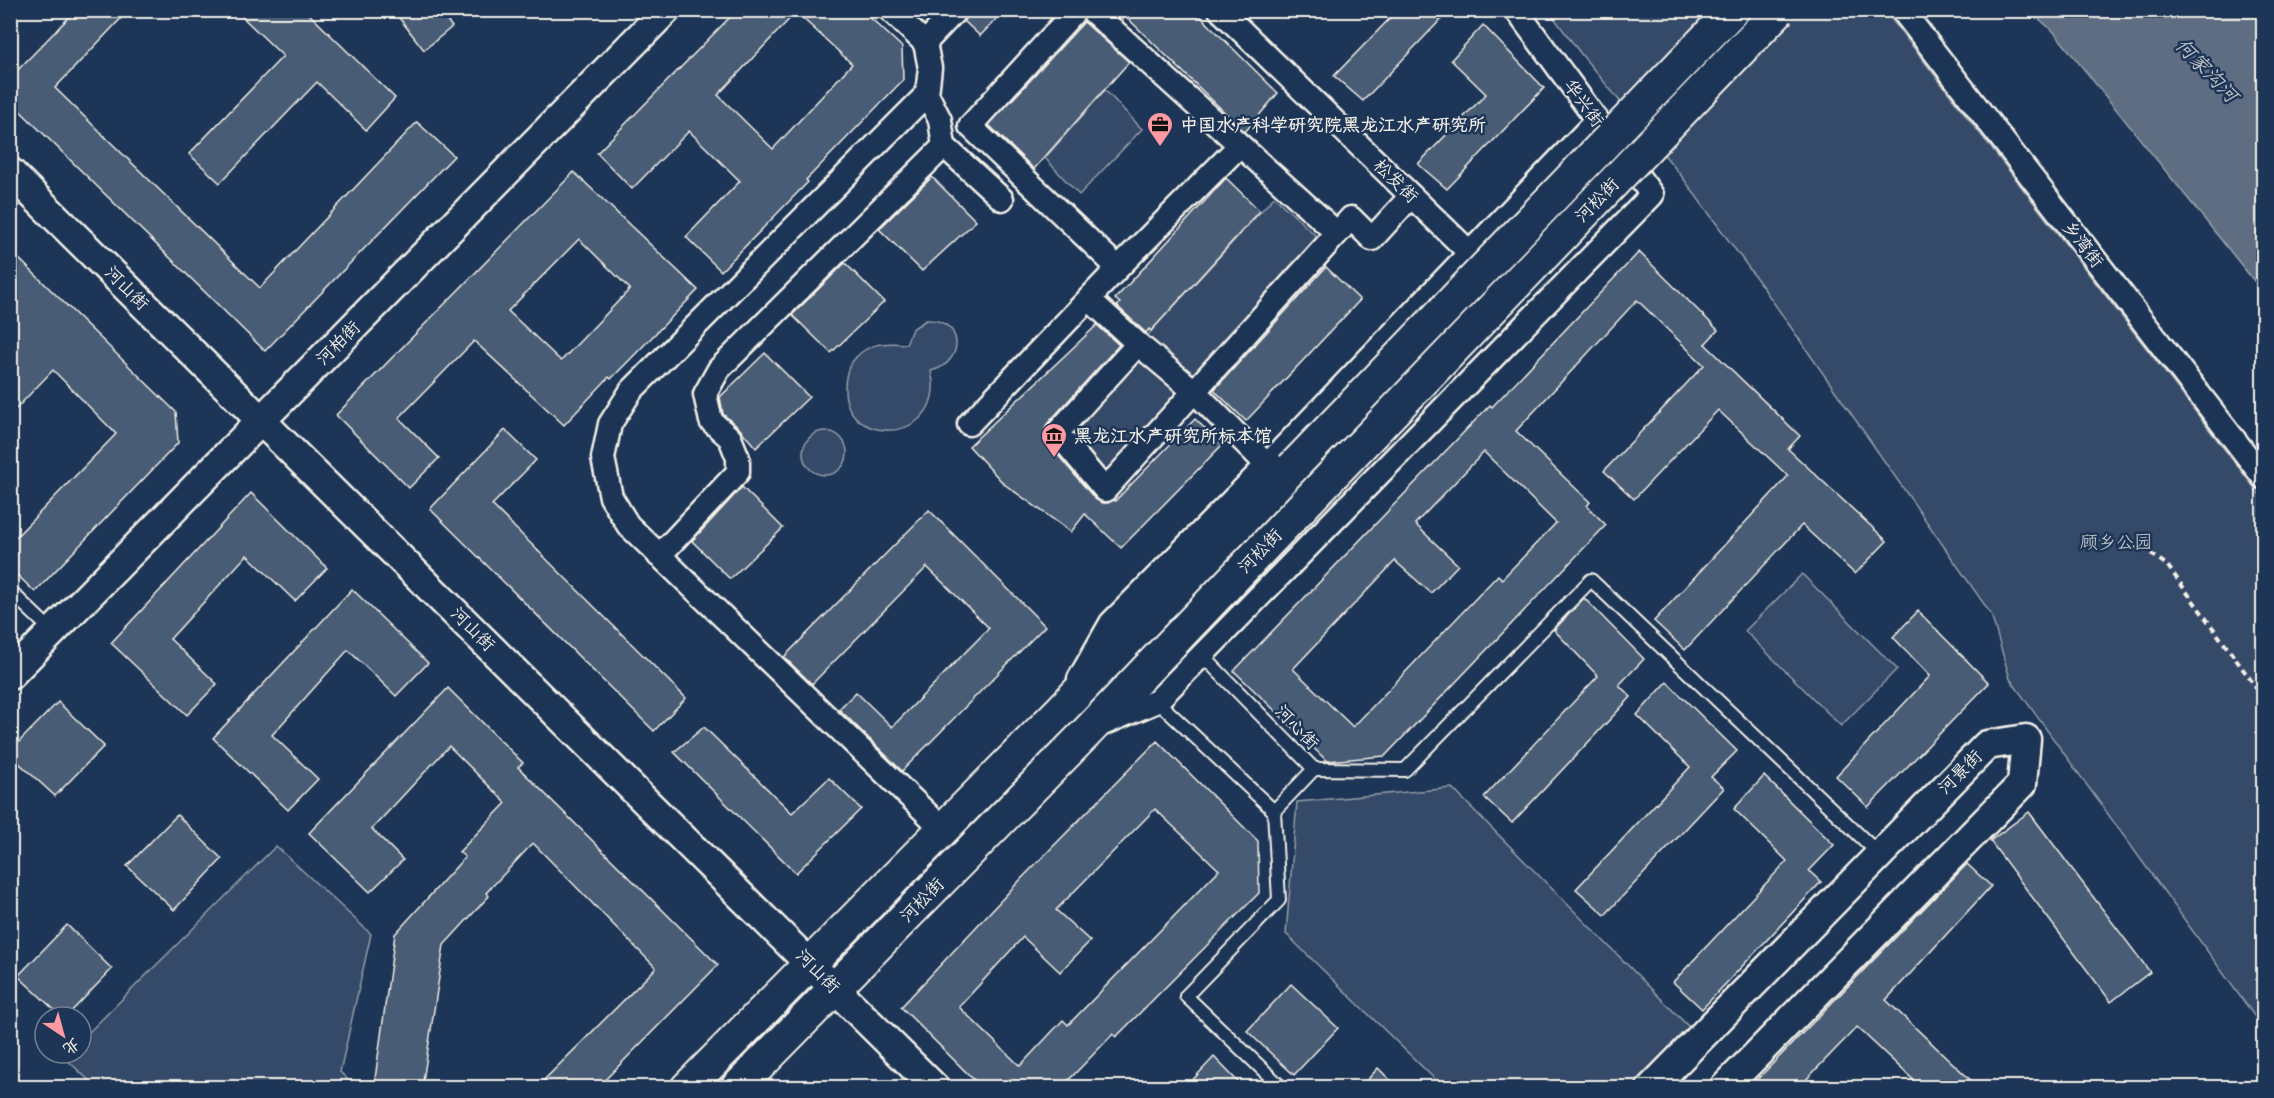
<svg xmlns="http://www.w3.org/2000/svg" width="2274" height="1098" font-family="Mynerve,'LXGW WenKai TC',sans-serif">
<style>
.green{fill:#354a67;stroke:#949ea8;stroke-width:1.5}
.water{fill:#5e6d82;stroke:#9aa2ab;stroke-width:1.5}
.building{fill:#485b74;stroke:#f4f1e8;stroke-width:1.5;fill-rule:evenodd}
.lines{fill:none;stroke-linecap:round;stroke-linejoin:round}
.service-casing{stroke:#f4f1e8;stroke-width:16}
.minor-casing{stroke:#f4f1e8;stroke-width:27}
.tertiary-casing{stroke:#f4f1e8;stroke-width:33}
.secondary-casing{stroke:#f4f1e8;stroke-width:36}
.path{stroke:#f4f1e8;stroke-width:4;stroke-dasharray:6 4.5;stroke-linecap:butt}
.service{stroke:#1d3557;stroke-width:12}
.minor{stroke:#1d3557;stroke-width:22}
.tertiary{stroke:#1d3557;stroke-width:28}
.secondary{stroke:#1d3557;stroke-width:32}
.secondary-bridge-casing{stroke:#f4f1e8;stroke-width:36;stroke-linecap:butt}
.secondary-bridge{stroke:#1d3557;stroke-width:32}
.labels{text-anchor:middle;stroke-width:5;stroke-linejoin:round;paint-order:stroke}
.street-label{font-size:18px;fill:#f4f1e8;stroke:#1d3557}
.poi-label{font-size:18px;font-weight:bold;fill:#f4f1e8;stroke:#1d3557;text-anchor:start}
.park-label{font-size:18px;fill:#bbbfc1;stroke:#1d3557}
.water-label{font-size:20px;font-style:italic;fill:#c0c3c4;stroke:#1d3557}
</style>
<rect width="100%" height="100%" fill="#1d3557"/>
<filter id="ink" filterUnits="userSpaceOnUse"><feTurbulence type="fractalNoise" baseFrequency=".0167" numOctaves="2"/><feDisplacementMap in="SourceGraphic" scale="12" xChannelSelector="R" yChannelSelector="G"/><feConvolveMatrix kernelMatrix="1 2 1 2 8 2 1 2 1" color-interpolation-filters="sRGB"/></filter>
<g filter="url(#ink)">
<!-- green -->
<g class="green">
<path d="M1549 11H1885L2263 499V1028L2010 679 1991 614 1762 286 1680 174 1581 54Z"/>
<path d="M1105 90 1142 129 1079 195 1045 158Z"/>
<path d="M1274 197 1327 246 1105 490 1057 434Z"/>
<path d="M926 320C963 318 967 362 931 371 932 377 934 383 933 389 929 445 845 443 845 389 845 379 846 370 852 362 866 343 883 342 906 344L912 329Z"/>
<circle cx="825" cy="453" r="22"/>
<path d="M1802 574 1897 669 1841 726 1745 631Z"/>
<path d="M1452 788 1695 1033 1644 1087H1443L1286 934 1297 802Z"/>
<path d="M276 846 371 934 340 1072 355 1087H96L64 1057 68 1053H81V1040Z"/>
</g>
<!-- water -->
<path class="water" d="M2030 11H2263V292L2054 32Z"/>
<!-- building -->
<g class="building">
<path d="M76 10H129L55 88 260 288 417 122 454 156 265 351 10 101V78Z"/>
<path d="M235 10H305L395 98 366 130 317 82 220 183 189 154 283 56Z"/>
<path d="M393 10H439L452 27 424 50Z"/>
<path d="M737 10H862L902 47 903 80 806 180 808 182 721 271 686 237 740 181 689 131 632 189 597 153ZM796 12 852 64 773 149 718 95Z"/>
<path d="M969 10H1005L980 36 964 21Z"/>
<path d="M1119 10H1194L1278 93 1245 132Z"/>
<path d="M1398 10H1450L1363 101 1334 76Z"/>
<path d="M1084 22 1129 62 1034 169 989 125Z"/>
<path d="M1483 25 1544 88 1447 189 1418 164 1486 94 1451 60Z"/>
<path d="M574 172 698 290 611 379 609 377 564 425 474 341 399 418 439 458 409 488 336 415ZM579 239 630 289 561 361 508 311Z"/>
<path d="M932 177 976 221 922 271 879 229Z"/>
<path d="M1226 178 1260 211 1151 331 1149 329 1146 333 1117 306 1120 303 1115 299Z"/>
<path d="M10 250 176 412 178 443 35 592 10 568V543L116 434 53 370 11 414Z"/>
<path d="M1639 252 1718 330 1705 344 1800 436 1788 449 1887 541 1855 574 1802 525 1685 650 1654 621 1788 476 1718 410 1634 499 1604 471 1704 365 1637 300 1516 431 1590 502 1587 506 1606 525 1385 756 1327 761 1234 671 1490 405 1492 407ZM1484 452 1556 523 1502 579 1498 575 1353 727 1293 669 1395 561 1431 593 1458 565 1415 524Z"/>
<path d="M845 263 884 302 831 353 792 315Z"/>
<path d="M1326 267 1360 300 1246 421 1214 390Z"/>
<path d="M1097 325 1119 345 1047 424 1044 435 1047 442 1095 499 1102 503H1108L1114 500 1115 501 1195 419 1222 445 1121 548 1085 514 1071 532 1004 484 969 446Z"/>
<path d="M765 353 809 397 756 448 739 428 723 414 720 397Z"/>
<path d="M505 430 536 460 492 505 686 698 654 731 430 509Z"/>
<path d="M742 487 783 528 730 579 692 541Z"/>
<path d="M251 493 327 568 295 601 247 555 170 639 217 684 187 715 111 643Z"/>
<path d="M929 510 1045 626 902 771 839 709 856 692 892 727 989 628 927 567 812 684 784 657Z"/>
<path d="M352 589 428 663 396 696 348 650 272 735 318 779 288 810 213 738Z"/>
<path d="M1584 598 1644 659 1619 685 1631 697 1512 823 1484 797 1598 676 1554 630Z"/>
<path d="M1918 611 1989 683 1868 807 1836 776 1930 676 1893 637Z"/>
<path d="M1667 682 1737 751 1711 777 1724 788 1605 915 1576 889 1690 767 1637 715Z"/>
<path d="M448 688 523 763 518 767 718 965 597 1088H536L656 968 533 843 486 893 489 896 444 945 422 1088H383L375 1079 395 934 465 857 459 852 506 803 449 746 372 829 403 860 370 892 309 833Z"/>
<path d="M58 702 104 746 55 796 10 755V751Z"/>
<path d="M704 727 792 813 829 778 861 809 796 873 674 752Z"/>
<path d="M1157 741 1258 841 1259 893 1116 1037 1113 1034 1061 1088H982L901 1007 1022 878ZM1155 809 1219 870 1068 1025 1063 1020 1020 1066 959 1007 1023 937 1060 972 1090 941 1056 910Z"/>
<path d="M1764 776 1834 845 1809 871 1821 882 1702 1009 1673 982 1787 861 1734 809Z"/>
<path d="M2029 812 2150 972 2111 1002 1990 841Z"/>
<path d="M177 815 222 859 174 910 127 866Z"/>
<path d="M1967 864 1991 886 1886 1000 1979 1088H1922L1857 1027 1798 1088H1749Z"/>
<path d="M67 925 112 969 66 1017H62L18 976Z"/>
<path d="M1291 984 1338 1028 1294 1075 1247 1031Z"/>
<path d="M1214 1057 1244 1088H1185Z"/>
<path d="M1378 1068 1398 1088H1360Z"/>
</g>
<g class="lines">
<defs>
<g id="service">
<path d="M10 591 53 632"/>
<path d="M1157 701 1274 811 1314 769 1202 655"/>
<path d="M1314 769 1405 770 1591 580 1879 854"/>
<path d="M1274 811 1279 900 1186 996 1282 1088"/>
</g>
<g id="minor">
<path d="M890 10 925 43"/>
<path d="M1076 10 970 126 1118 268"/>
<path d="M1091 10 1328 225"/>
<path d="M1220 10 1469 252"/>
<path d="M1902 10 2264 478"/>
<path d="M927 94 631 391 610 424 603 458 611 497 628 525 942 828"/>
<path d="M944 146 1002 199"/>
<path d="M1089 299 1138 344 1194 391 1267 465"/>
<path d="M1138 344 1057 433 1105 490 1351 218 1372 239 1411 196"/>
<path d="M969 424 1118 268 1239 146"/>
<path d="M659 556 738 472V458L730 438 711 421 705 394 719 369 944 146 940 120 927 94 930 68 925 43 956 10"/>
<path d="M1079 679 1111 623 1267 465 1597 120"/>
<path d="M1098 726 1157 701 1652 195 1516 10"/>
</g>
<g id="tertiary">
<path d="M10 172 935 1088"/>
<path d="M10 675 666 10"/>
<path d="M1651 1088 1987 745 2026 739 2022 784 1724 1088"/>
</g>
<g id="secondary">
<path d="M687 1088 1061 710 1292 468"/>
<path d="M737 1088 1089 730 1318 490"/>
</g>
</defs>
<!-- service casing -->
<use href="#service" class="service-casing"/>
<!-- minor casing -->
<use href="#minor" class="minor-casing"/>
<!-- tertiary casing -->
<use href="#tertiary" class="tertiary-casing"/>
<!-- secondary casing -->
<use href="#secondary" class="secondary-casing"/>
<!-- path -->
<path class="path" d="M2101 540 2144 549 2167 565 2264 698"/>
<!-- service -->
<use href="#service" class="service"/>
<!-- minor -->
<use href="#minor" class="minor"/>
<!-- tertiary -->
<use href="#tertiary" class="tertiary"/>
<!-- secondary -->
<use href="#secondary" class="secondary"/>
<defs>
<g id="secondary-bridge">
<path d="M1292 468 1733 10"/>
<path d="M1318 490 1779 10"/>
</g>
</defs>
<!-- secondary-bridge casing -->
<use href="#secondary-bridge" class="secondary-bridge-casing"/>
<!-- secondary-bridge -->
<use href="#secondary-bridge" class="secondary-bridge"/>
</g>
</g>
<!-- icons -->
<defs>
<symbol id="office-pin" viewBox="-11 -11 22 30"><path d="M0 17L-7.5 6A9.5 9.5 0 1 1 7.5 6Z" fill="#ff9aa2" stroke="#1d3557"/><path d="M-6-3h4V-5.5h4V-3h4V5H-6ZM-1-4.5V-3h2v-1.5ZM-6 0V1H6V0Z" fill="#111"/></symbol>
<symbol id="museum-pin" viewBox="-11 -11 22 30"><path d="M0 17L-7.5 6A9.5 9.5 0 1 1 7.5 6Z" fill="#ff9aa2" stroke="#1d3557"/><path d="M0-6L6-3V-2H-6V-3ZM-5-1h2V3h-2ZM-1-1h2V3h-2ZM3-1h2V3H3ZM-6 4H6V6H-6Z" fill="#111"/></symbol>
</defs>
<g fill-rule="evenodd">
<use href="#office-pin" x="1145" y="110" width="30" height="40"/>
<use href="#museum-pin" x="1039" y="421" width="30" height="40"/>
</g>
<g class="labels">
<!-- street labels -->
<g class="street-label">
<text transform="translate(1584 103) rotate(54)" y="6">华兴街</text>
<text transform="translate(1396 181) rotate(44)" y="6">松发街</text>
<text transform="translate(1597 200) rotate(-46)" y="6">河松街</text>
<text transform="translate(2083 244) rotate(52)" y="6">乡湾街</text>
<text transform="translate(127 288) rotate(45)" y="6">河山街</text>
<text transform="translate(338 343) rotate(-45)" y="6">河柏街</text>
<text transform="translate(1260 551) rotate(-46)" y="6">河松街</text>
<text transform="translate(473 629) rotate(45)" y="6">河山街</text>
<text transform="translate(1297 727) rotate(46)" y="6">河心街</text>
<text transform="translate(1960 772) rotate(-45)" y="6">河景街</text>
<text transform="translate(922 900) rotate(-46)" y="6">河松街</text>
<text transform="translate(818 971) rotate(45)" y="6">河山街</text>
</g>
<!-- poi labels -->
<g class="poi-label">
<text x="1180" y="131">中国水产科学研究院黑龙江水产研究所</text>
<text x="1074" y="442">黑龙江水产研究所标本馆</text>
</g>
<!-- park labels -->
<g class="park-label">
<text x="2116" y="548">顾乡公园</text>
</g>
<!-- water labels -->
<g class="water-label">
<text transform="translate(2207 70) rotate(46)" y="7">何家沟河</text>
</g>
</g>
<!-- margin -->
<rect width="2274" height="1098" fill="none" stroke="#1d3557" stroke-width="36"/>
<rect x="18" y="18" width="2238" height="1062" fill="none" stroke="#f4f1e8" stroke-width="2" filter="url(#ink)"/>
<!-- north arrow -->
<g transform="translate(63 1035) rotate(144)"><circle r="28" fill="#1d3557" stroke="#738091" stroke-width="1.5"/>
<path d="M0-4.5L10 22L0 15L-10 22Z" fill="#ff9aa2"/>
<text y="-9" font-size="16" font-weight="bold" text-anchor="middle" fill="#f4f1e8">北</text>
</g>
</svg>
